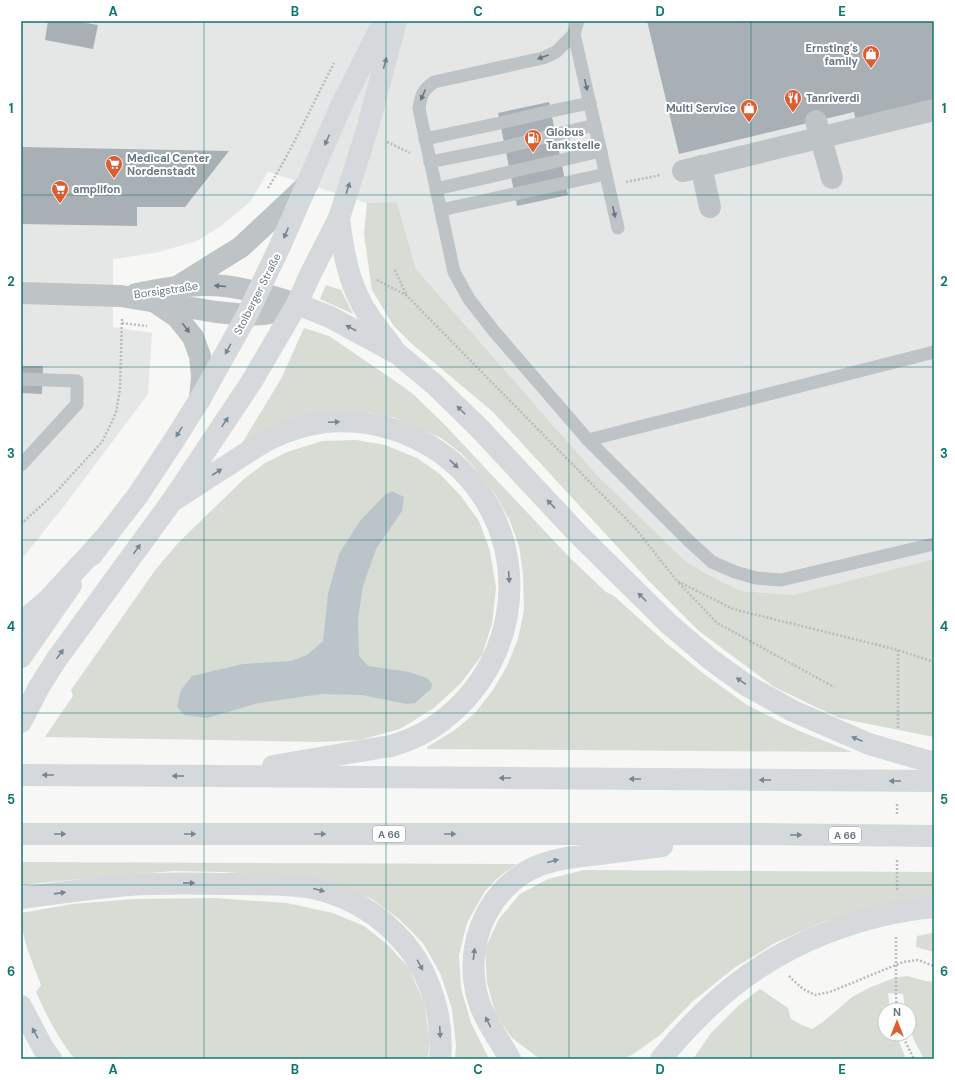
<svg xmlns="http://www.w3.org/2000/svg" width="955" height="1080" font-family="'DM Sans',sans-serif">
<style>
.built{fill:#e5e6e6}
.green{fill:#d7dcd4}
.water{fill:#bac4c9}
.building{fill:#a8b0b5}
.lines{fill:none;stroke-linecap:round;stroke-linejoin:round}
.path{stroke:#b9bcbe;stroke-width:2.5;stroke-dasharray:2 2;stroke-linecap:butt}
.lane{stroke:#bec3c6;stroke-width:13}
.street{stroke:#bec3c6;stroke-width:22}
.secondary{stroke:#d5d9dc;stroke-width:22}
.highway{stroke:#d5d9dc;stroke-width:22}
.oneway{fill:#687784}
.oneway2{fill:#788691}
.grid{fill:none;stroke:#0f766e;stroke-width:1;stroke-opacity:0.55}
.labels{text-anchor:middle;stroke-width:4;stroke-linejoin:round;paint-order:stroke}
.shield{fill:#fff;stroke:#95a0a9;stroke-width:1}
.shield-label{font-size:10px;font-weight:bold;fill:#687784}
.poi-label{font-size:11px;font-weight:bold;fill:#687784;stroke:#fff;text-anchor:start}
.street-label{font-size:11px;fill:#687784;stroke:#fff}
.neatline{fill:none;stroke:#0f766e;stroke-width:1.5}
.grid-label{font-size:13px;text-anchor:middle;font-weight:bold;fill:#0f766e}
</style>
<rect width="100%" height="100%" fill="#f7f7f5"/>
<!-- built -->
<path class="built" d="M21 21H934V559L793 595 741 591 710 576 683 559 596 474 416 269 397 202 367 203 268 172 250 202 221 226 197 241 155 253 113 259V327L152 333 148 394 68 501 21 560Z"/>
<!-- green -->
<g class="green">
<path d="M397 202 416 269 596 474 683 559 710 576 741 591 793 595 934 559V737L839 718 774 687 699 631 648 580 493 412 412 344 393 325 372 290 364 234 367 203Z"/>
<path d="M326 285 341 290 353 314 320 299Z"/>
<path d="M304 328 329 336 395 381 413 394 444 424 570 558 606 592 613 595 665 642 704 674 747 705 797 730 852 752 427 749V747L455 730 475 713 493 690 507 666 518 639 524 610 523 574 519 546 510 521 495 494 475 468 461 453 441 438 396 418 368 412 352 414 239 448 281 379Z"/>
<path d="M356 440 385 445 417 458 440 474 460 495 479 521 490 551 496 588 492 624 482 655 461 683 434 708 400 729 360 740 319 742 45 737 73 696 71 690 156 569 179 542 244 479 265 463 287 452 322 441Z"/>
<path d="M21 862 517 864 501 875 485 891 467 923 459 955 461 988 471 1023 489 1059H455L456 1045 452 1009 441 975 423 943 399 919 372 899 340 886 297 877 224 872 174 871 110 876 21 885Z"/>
<path d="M584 870 934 872V896L881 905 823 922 775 943 734 968 693 1001 660 1035 632 1055 621 1059H540L512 1038 496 1015 487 983 485 949 499 919 520 894 548 879Z"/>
<path d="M213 898 287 903 333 913 364 926 388 945 409 968 424 1003 430 1039 428 1059H75C58 1039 47 1016 36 992L41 985C32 961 21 938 21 913L72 904 134 899Z"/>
<path d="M933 933H934V952L916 947 917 936Z"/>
<path d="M907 976 925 981 934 982V1059H924L914 1040 909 1026V1010H905L903 994 888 993 890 1010H885V1034H896L906 1059H693L711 1033 739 1005 760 989 788 1008 791 1019 800 1024 812 1029 823 1022 852 997 871 987 894 978Z"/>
</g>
<!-- water -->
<path class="water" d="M392 491 404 497 402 511 376 549 363 586 358 619 359 656 368 666 409 672 427 678 432 684 431 689 415 703 407 704 362 695 321 694 259 703 207 718 184 715 177 707 181 690 192 676 243 664 291 661 307 655 323 641 328 594 339 554 360 521 385 495Z"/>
<!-- building -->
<g class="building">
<path d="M48 21H74L98 25 93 49 45 40Z"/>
<path d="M647 21H934V103L856 121 854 112 679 154Z"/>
<path d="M549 102 568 195 517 206 498 113Z"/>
<path d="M21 147 229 151 185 207H137V226L22 224V215H21Z"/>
<path d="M21 366H43L42 394 21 393Z"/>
</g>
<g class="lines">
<!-- path -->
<g class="path">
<path d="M387 142 410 153"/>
<path d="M626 182 661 175"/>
<path d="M268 188C293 148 312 105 334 63"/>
<path d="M395 270 406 294"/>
<path d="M377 280 406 295 636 529 677 581 733 609 898 650 934 662"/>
<path d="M122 323 147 326"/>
<path d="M21 524 55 493 102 442 116 413 120 389 122 319"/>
<path d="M679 583 717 623 834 687"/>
<path d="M898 728V650"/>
<path d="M897 814V803"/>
<path d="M897 890V859"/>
<path d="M896 937V997L897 1010"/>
<path d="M789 976 793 980 803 989 815 995 830 992 903 962 918 960 934 966"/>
<path d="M903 1034 905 1041 914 1059"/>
</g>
<!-- lane -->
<g class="lane">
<path d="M578 21 574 34 556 52 543 58 434 82C422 91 421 95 419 109L454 272 469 299 493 330 588 440 689 541 712 562 735 572 756 578 781 580 934 544"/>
<path d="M574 34 618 228"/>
<path d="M425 139 500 123 551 111 590 103"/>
<path d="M430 162 505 147 595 125"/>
<path d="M436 189 601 151"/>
<path d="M441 210 606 174"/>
<path d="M21 379 77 381V404L21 465"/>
<path d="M588 440 934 352"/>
</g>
<!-- street -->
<g class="street">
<path d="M816 121 832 178"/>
<path d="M701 166 710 207"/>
<path d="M683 171 934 110"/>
<path d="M180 285 241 247 307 185"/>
<path d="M21 293 121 296 216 312 247 315 264 314 280 311 297 304"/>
<path d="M136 294C158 290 180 285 203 285 235 284 267 295 297 304"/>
<path d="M158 304 177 317 193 337 200 356 202 377 200 399"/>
</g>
<!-- secondary -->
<g class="secondary">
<path d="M92 555 104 539 138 495 173 442 200 399 247 315 280 246 342 104 384 21"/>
<path d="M21 657 71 585"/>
<path d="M21 722 39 687 56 660 172 501 252 381 297 304 310 275 339 218 367 130 396 21"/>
<path d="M21 1006 43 1048 51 1059"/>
<path d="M661 1059C682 1033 705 1009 731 988 788 942 861 914 934 907"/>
</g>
<!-- highway -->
<g class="highway">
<path d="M339 218C343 252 349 287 369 316 376 327 385 337 393 348"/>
<path d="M297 304 330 317 398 354 434 384 479 428 577 533 669 624 710 659 746 685 793 711 869 744 934 763"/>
<path d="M172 501C190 490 207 478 225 467 240 457 256 446 272 438 288 430 307 425 325 422 356 419 389 425 417 439 529 494 541 644 443 720 429 731 411 740 394 745 389 747 383 747 378 748 367 750 355 752 343 754 320 758 297 762 273 766"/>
<path d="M21 623 49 599 104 539"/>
<path d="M21 775 217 776 934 781"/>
<path d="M21 834H757L934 836"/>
<path d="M21 898C57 893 93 888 129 885 166 882 204 884 241 884 271 885 302 883 331 893 370 906 404 934 423 971 436 998 443 1029 440 1059"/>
<path d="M510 1059C498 1037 481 1016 476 991 464 934 496 875 553 861 568 857 583 856 599 854 620 851 641 849 662 846"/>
</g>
</g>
<!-- one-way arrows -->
<defs><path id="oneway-solid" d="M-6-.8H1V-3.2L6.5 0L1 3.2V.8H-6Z"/></defs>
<g class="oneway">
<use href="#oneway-solid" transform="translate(543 57) rotate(160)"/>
<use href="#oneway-solid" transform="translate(586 85) rotate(77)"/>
<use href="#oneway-solid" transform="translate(423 95) rotate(114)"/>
<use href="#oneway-solid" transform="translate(614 212) rotate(77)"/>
<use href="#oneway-solid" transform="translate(220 286) rotate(-175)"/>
<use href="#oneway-solid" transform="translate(186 328) rotate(53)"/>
</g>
<g class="oneway2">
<use href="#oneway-solid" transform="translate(385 63) rotate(-75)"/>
<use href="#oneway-solid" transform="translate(327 140) rotate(114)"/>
<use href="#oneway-solid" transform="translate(348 188) rotate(-72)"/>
<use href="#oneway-solid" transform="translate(286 233) rotate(113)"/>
<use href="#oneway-solid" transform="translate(351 328) rotate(-152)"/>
<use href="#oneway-solid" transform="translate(228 349) rotate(119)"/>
<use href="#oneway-solid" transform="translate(461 410) rotate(-135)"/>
<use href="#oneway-solid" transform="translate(225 422) rotate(-56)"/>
<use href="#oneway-solid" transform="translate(334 422) rotate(-2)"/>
<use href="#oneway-solid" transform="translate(179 432) rotate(122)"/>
<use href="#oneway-solid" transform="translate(454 464) rotate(43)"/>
<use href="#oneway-solid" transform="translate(217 472) rotate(-33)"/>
<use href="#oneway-solid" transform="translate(551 504) rotate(-133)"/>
<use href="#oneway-solid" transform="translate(137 549) rotate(-54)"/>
<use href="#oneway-solid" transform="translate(509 577) rotate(86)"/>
<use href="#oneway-solid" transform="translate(642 597) rotate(-135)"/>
<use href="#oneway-solid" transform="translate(60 654) rotate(-54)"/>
<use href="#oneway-solid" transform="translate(741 681) rotate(-145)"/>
<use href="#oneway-solid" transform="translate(857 739) rotate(-157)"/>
<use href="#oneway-solid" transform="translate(48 775) rotate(-180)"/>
<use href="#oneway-solid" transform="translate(178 776) rotate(-180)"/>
<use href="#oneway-solid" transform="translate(505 778) rotate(-180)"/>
<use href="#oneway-solid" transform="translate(635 779) rotate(-180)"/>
<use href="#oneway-solid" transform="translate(765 780) rotate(-180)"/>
<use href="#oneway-solid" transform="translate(895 781) rotate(-180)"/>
<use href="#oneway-solid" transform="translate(60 834)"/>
<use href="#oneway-solid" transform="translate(190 834)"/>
<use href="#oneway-solid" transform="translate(320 834)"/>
<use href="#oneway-solid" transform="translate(450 834)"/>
<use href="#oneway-solid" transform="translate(796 835)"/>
<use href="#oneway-solid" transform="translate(553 861) rotate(-15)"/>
<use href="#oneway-solid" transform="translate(189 883) rotate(1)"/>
<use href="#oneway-solid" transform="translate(319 890) rotate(14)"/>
<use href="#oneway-solid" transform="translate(60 893) rotate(-8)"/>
<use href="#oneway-solid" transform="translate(474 954) rotate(-83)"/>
<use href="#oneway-solid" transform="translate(420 965) rotate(61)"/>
<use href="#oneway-solid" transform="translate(488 1022) rotate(-116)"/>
<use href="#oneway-solid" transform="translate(440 1032) rotate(87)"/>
<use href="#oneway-solid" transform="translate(35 1033) rotate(-119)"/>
</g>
<!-- grid -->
<path class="grid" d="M204 21V1059M386 21V1059M569 21V1059M751 21V1059M21 195H934M21 367H934M21 540H934M21 713H934M21 885H934"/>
<!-- icons -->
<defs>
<symbol id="shop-pin" viewBox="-11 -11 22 30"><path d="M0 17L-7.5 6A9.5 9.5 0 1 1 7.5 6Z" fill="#dc5d31" stroke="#fff"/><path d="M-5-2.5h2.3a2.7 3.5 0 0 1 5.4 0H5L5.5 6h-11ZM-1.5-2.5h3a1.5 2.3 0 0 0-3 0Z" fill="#fff"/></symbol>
<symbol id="restaurant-pin" viewBox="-11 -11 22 30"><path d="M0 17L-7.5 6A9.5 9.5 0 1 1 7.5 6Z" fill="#dc5d31" stroke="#fff"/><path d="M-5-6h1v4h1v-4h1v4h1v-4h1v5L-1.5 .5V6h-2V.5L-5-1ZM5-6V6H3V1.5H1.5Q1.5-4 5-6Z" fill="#fff"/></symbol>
<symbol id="fuel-pin" viewBox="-11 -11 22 30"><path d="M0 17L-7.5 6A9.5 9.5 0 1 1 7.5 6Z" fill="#dc5d31" stroke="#fff"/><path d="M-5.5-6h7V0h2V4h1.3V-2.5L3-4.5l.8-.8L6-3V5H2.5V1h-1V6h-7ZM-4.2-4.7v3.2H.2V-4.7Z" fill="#fff"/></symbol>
<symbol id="supermarket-pin" viewBox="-11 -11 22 30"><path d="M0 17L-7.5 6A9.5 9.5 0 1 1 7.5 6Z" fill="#dc5d31" stroke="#fff"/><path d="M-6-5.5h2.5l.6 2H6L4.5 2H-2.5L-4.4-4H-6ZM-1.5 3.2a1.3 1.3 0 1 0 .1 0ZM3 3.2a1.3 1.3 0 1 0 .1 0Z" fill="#fff"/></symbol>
</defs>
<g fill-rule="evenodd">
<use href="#shop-pin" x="861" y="44" width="20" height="27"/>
<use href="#restaurant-pin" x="783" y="88" width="20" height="27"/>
<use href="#shop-pin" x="739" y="98" width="20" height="27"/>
<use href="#fuel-pin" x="523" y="128" width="20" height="27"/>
<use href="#supermarket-pin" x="104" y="154" width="20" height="27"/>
<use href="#supermarket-pin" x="50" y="179" width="20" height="27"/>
</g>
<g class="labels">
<!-- shield labels -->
<g class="shield">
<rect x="373" y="826" width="32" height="16" rx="3"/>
<rect x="829" y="827" width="32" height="16" rx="3"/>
</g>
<g class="shield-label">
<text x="389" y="838">A 66</text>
<text x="845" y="839">A 66</text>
</g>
<!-- poi labels -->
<g class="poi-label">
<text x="858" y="52" text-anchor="end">Ernsting's<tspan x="858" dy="13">family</tspan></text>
<text x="806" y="102">Tanriverdi</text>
<text x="736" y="112" text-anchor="end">Multi Service</text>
<text x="546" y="136">Globus<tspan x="546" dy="13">Tankstelle</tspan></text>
<text x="127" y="162">Medical Center<tspan x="127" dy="13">Nordenstadt</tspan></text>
<text x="73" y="193">amplifon</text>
</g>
<!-- street labels -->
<g class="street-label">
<text transform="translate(166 290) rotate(-8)" y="4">Borsigstraße</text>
<text transform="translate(257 294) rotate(-63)" y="4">Stolberger Straße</text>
</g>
</g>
<!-- border -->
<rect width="955" height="1080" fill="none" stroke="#ffffff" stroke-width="44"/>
<!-- north arrow -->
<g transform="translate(897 1022)"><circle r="19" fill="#ffffff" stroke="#c3c9ce"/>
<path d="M0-3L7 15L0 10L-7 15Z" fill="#dc5d31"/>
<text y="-6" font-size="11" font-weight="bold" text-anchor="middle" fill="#687784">N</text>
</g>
<rect x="22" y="22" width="911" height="1036" class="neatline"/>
<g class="grid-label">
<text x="113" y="16">A</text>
<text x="295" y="16">B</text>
<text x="478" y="16">C</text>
<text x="660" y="16">D</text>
<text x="842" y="16">E</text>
<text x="11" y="113">1</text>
<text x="944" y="113">1</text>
<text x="11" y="286">2</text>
<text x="944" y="286">2</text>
<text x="11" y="458">3</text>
<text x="944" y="458">3</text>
<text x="11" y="631">4</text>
<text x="944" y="631">4</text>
<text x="11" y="804">5</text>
<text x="944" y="804">5</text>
<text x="11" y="976">6</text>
<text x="944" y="976">6</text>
<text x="113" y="1074">A</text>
<text x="295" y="1074">B</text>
<text x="478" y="1074">C</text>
<text x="660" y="1074">D</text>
<text x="842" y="1074">E</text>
</g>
</svg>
